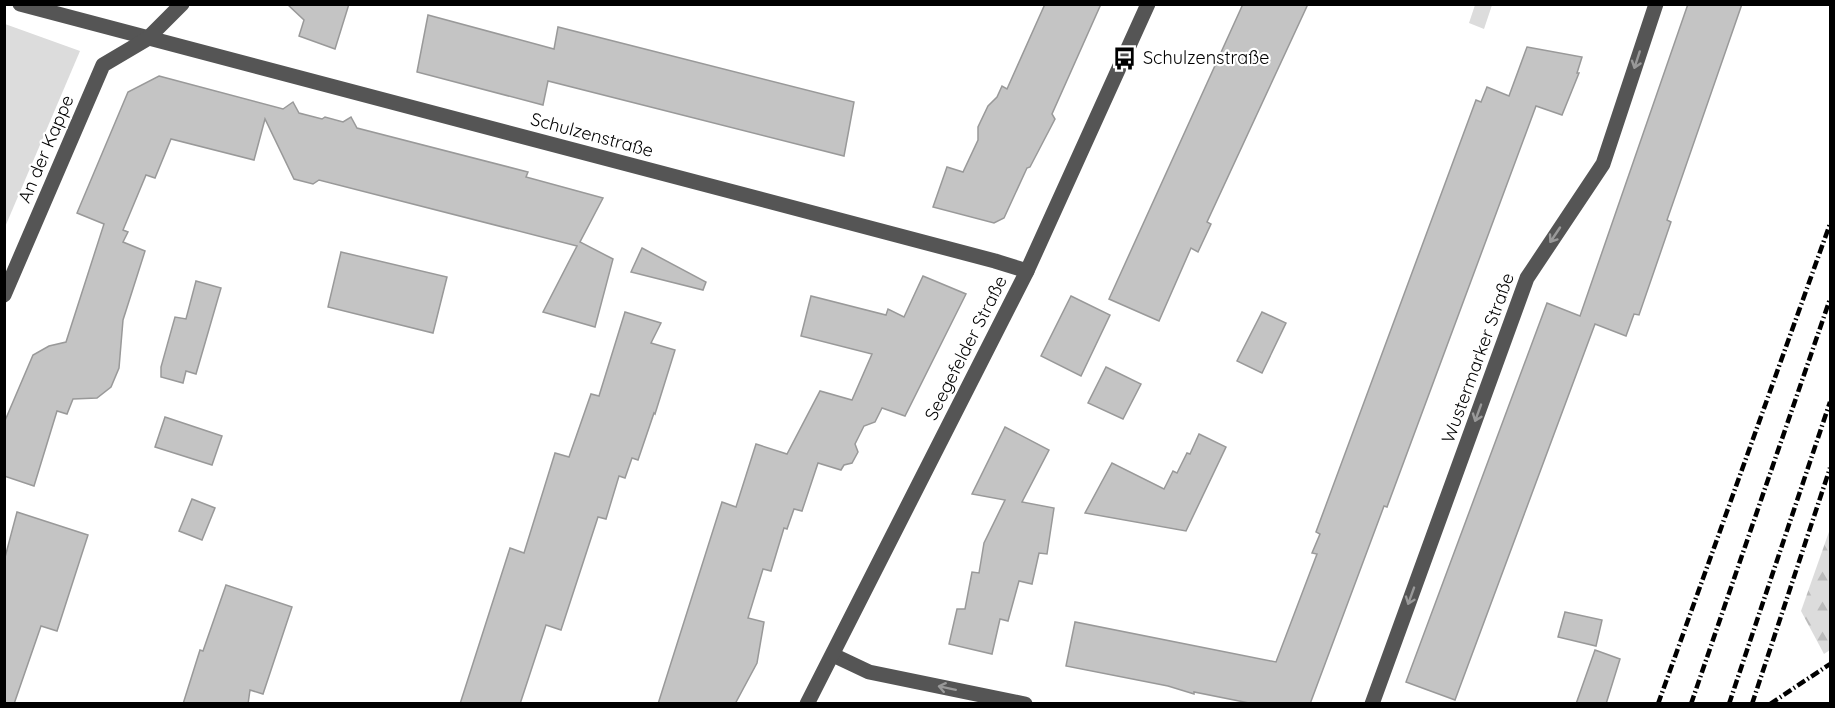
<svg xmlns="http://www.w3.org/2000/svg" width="1835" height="708" font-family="Quicksand,sans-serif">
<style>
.forest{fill:url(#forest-firs)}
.park{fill:#dcdcdc}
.building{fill:#c4c4c4;stroke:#999;stroke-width:1.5}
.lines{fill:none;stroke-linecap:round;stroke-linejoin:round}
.minor{stroke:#555;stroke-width:15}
.rail{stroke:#000;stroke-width:4.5;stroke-dasharray:9 3 1.5 3;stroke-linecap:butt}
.oneway{stroke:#999}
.labels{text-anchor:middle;stroke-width:4.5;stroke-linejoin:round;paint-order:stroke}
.poi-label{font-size:18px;fill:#000;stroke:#fff;text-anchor:start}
.street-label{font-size:18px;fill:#000;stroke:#fff}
</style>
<defs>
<pattern id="forest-firs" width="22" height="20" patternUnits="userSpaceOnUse" patternTransform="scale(1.5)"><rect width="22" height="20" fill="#dcdcdc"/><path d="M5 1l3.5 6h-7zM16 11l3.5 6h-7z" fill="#bbb"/></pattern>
</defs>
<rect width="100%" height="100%" fill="#fff"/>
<!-- forest -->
<path class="forest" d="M1830 529V650L1824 654 1801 611Z"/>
<!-- park -->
<g class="park">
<path d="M1475 5H1492L1484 29 1469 23Z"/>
<path d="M5 24 80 51 5 227 4 24Z"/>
</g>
<!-- building -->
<g class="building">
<path d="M287 4H349L335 49 299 36 304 20Z"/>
<path d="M1045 4H1101L1052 114 1055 119 1030 167 1027 168 1004 218 994 223 933 207 947 167 963 172 978 140V127L988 106 997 97 1002 86 1007 89Z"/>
<path d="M1243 4H1308L1207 222 1211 224 1198 252 1191 248 1159 321 1109 299Z"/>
<path d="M1688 4H1742L1667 220 1671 222 1639 315 1634 314 1626 336 1595 324 1455 700 1406 682 1547 303 1580 316Z"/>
<path d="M428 15 554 49 558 27 854 102 844 156 548 81 543 105 417 72Z"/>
<path d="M1527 47 1582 57 1577 73H1579L1562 115 1536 106 1387 507 1384 506 1310 704H1254L1194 692V694L1168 686 1066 666 1075 622 1276 662 1317 554 1312 553 1320 534 1316 532 1476 100 1481 102 1487 87 1509 96Z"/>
<path d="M159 76 283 109 293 102 299 113 322 119 325 117 343 122 351 117 357 128 528 172 526 177 603 198 580 242 613 259 595 327 543 312 577 246 319 180 313 184 294 179 265 119 254 160 171 139 155 178 146 175 123 230 128 232 123 242 145 251 123 320 119 368 111 387 97 398 73 399 67 414 57 411 34 486 4 476V423L33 355 49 346 66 342 104 224 77 213 128 92Z"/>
<path d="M642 248 706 282 703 290 631 272Z"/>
<path d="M341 252 447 277 433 333 328 307Z"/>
<path d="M923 276 966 294 905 416 882 408 875 422 864 426 855 444 858 452 852 463 844 465 841 470 818 463 802 511 794 509 787 529 784 528 771 571 763 569 748 618 764 622 757 663 735 704H658L722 502 736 507 756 444 787 454 820 391 852 400 872 354 801 336 811 296 886 315 888 309 904 317Z"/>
<path d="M196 281 221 288 196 374 186 371 183 383 161 377V367L175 317 186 319Z"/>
<path d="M1071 296 1110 315 1081 376 1041 356Z"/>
<path d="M625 312 661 323 651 343 675 350 655 414 654 413 638 460 632 458 625 478 619 476 606 519 598 517 561 630 546 625 520 704H460L510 548 524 553 555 453 569 457 591 394 599 396Z"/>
<path d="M1262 312 1286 323 1262 373 1237 361Z"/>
<path d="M1106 367 1141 384 1123 419 1088 403Z"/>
<path d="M165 417 222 436 212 465 155 447Z"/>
<path d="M1005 427 1049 450 1022 502 1054 508 1047 554 1039 553 1032 584 1019 581 1008 621 1000 619 992 654 949 644 957 609H965L972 572 979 573 984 543 1005 500 972 494Z"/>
<path d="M1199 434 1226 447 1186 531 1085 513 1112 463 1164 489 1173 471 1177 473 1187 453 1190 454Z"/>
<path d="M192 499 215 508 202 540 179 531Z"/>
<path d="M17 512 88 535 57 631 41 626 14 704H4V561Z"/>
<path d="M226 585 292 607 263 694 250 690 248 704H183L200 650 203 651Z"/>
<path d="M1565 612 1602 620 1596 646 1558 637Z"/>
<path d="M1595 650 1620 659 1606 704H1576Z"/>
</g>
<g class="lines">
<!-- minor -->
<g class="minor">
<path d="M20 4 995 261 1027 271"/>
<path d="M4 295 103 65 147 39 182 4"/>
<path d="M833 655 869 672 1025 704"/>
<path d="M807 704 1027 271 1148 4"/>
<path d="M1372 704 1527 278 1603 164 1656 4"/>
</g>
<!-- rail -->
<g class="rail">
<path d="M1658 704 1830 224"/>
<path d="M1691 704 1830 299"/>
<path d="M1729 704 1830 402"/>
<path d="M1752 704 1830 468"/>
<path d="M1770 704 1830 664"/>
</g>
</g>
<!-- one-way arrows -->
<defs><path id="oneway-shaft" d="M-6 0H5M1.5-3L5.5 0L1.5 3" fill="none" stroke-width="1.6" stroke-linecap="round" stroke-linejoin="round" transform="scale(1.5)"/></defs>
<g class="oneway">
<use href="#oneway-shaft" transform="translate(1637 60) rotate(108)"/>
<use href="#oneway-shaft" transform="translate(1555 235) rotate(124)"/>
<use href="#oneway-shaft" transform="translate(1478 413) rotate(110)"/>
<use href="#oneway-shaft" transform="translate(1411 596) rotate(110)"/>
<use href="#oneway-shaft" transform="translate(947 688) rotate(-168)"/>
</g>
<!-- icons -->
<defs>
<symbol id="bus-bare" viewBox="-9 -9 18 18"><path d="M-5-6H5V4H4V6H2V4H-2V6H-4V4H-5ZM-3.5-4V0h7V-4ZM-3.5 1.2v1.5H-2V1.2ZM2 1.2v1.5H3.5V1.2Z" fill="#000" stroke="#fff" stroke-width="2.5" paint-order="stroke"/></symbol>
</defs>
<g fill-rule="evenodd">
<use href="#bus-bare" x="1108" y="42" width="33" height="33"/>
</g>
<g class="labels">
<!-- poi labels -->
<g class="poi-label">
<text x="1143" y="64">Schulzenstraße</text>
</g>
<!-- street labels -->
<g class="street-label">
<text transform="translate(592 135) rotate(15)" y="6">Schulzenstraße</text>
<text transform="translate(46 149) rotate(-67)" y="6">An der Kappe</text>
<text transform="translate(966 348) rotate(-63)" y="6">Seegefelder Straße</text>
<text transform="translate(1478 358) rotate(-70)" y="6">Wustermarker Straße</text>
</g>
</g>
<!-- border -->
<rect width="1835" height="708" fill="none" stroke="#000000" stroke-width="12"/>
</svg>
